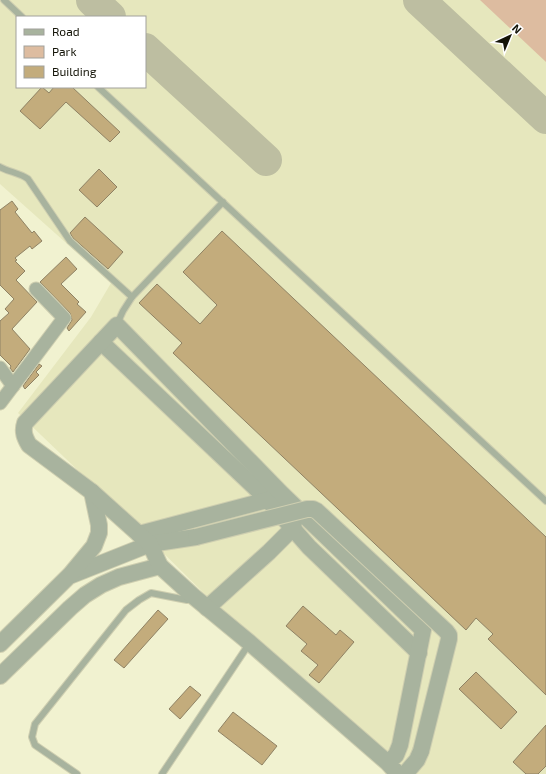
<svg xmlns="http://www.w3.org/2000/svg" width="546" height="774" font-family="'Exo 2',sans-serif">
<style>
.built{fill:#e6e7bd;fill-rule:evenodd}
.green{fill:#ddbca0}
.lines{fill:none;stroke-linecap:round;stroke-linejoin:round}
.taxiway{stroke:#bdbea1;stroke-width:32}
.building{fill:#c3ac7c;stroke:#8f8264}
.service-casing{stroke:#ceceb0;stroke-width:8}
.minor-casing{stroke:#ceceb0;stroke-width:15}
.tertiary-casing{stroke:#ceceb0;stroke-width:18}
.service{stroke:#a8b39e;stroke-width:6}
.minor{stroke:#a8b39e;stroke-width:13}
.tertiary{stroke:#a8b39e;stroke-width:16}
.tertiary-bridge-casing{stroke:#ceceb0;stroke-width:18;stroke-linecap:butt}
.tertiary-bridge{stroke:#a8b39e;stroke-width:16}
</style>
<rect width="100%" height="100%" fill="#f1f2d0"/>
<!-- built -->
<path class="built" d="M0 0H546V774H407L231 620 133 523 18 413 91 317 111 283 0 184ZM17 17H145V87H17Z"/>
<!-- green -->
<path class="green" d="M480 0H546V62Z"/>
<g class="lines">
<!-- taxiway -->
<g class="taxiway">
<path d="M92 0 110 17"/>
<path d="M419 0 546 118"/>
<path d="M145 49 266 160"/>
</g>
</g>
<!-- building -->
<g class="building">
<path d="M42 87 49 93 54 87H72L120 132 110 142 66 102 40 129 20 111Z"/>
<path d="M99 169 117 187 97 207 79 190Z"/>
<path d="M12 201 18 209 15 212 32 233 34 231 42 241 32 249 30 246 15 258 17 260 15 261 25 271 16 280 37 302 12 329 30 349 13 372 10 368 11 366 0 355V321L9 313 5 309 14 299 0 285V210Z"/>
<path d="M85 217 123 252 108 269 73 238 70 233Z"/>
<path d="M222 231 546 537V695L488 639 493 634 476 618 466 630 173 353 182 343 139 303 157 284 200 324 217 305 183 272Z"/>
<path d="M66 257 77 269 61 284 79 302 77 304 86 312 69 331 67 328 72 320 70 313 40 282Z"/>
<path d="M39 364 42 366 36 372 39 375 25 389 23 386Z"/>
<path d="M303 606 336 635 340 630 354 642 319 683 309 675 318 665 301 651 307 644 286 626Z"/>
<path d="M158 610 168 619 124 668 114 660Z"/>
<path d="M476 672 517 712 501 729 459 689Z"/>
<path d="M190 686 201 695 180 719 169 709Z"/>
<path d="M233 712 277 746 262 765 218 731Z"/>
<path d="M546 725V766L538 774H526L513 762Z"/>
</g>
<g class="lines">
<defs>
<g id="service">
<path d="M4 0 22 17"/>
<path d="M98 87 546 501"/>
<path d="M0 167C9 172 20 173 28 179L70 241 132 297"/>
<path d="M117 324 123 311 132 297 223 202"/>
<path d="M77 774 35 745 32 737 35 724 126 610 139 600 151 593 187 600 191 597"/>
<path d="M162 774 249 644"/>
</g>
<g id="minor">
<path d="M0 368 13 386"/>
<path d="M0 403 64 318 36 289"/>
</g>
<g id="tertiary">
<path d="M101 342 267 499 309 547 419 653"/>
<path d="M139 534 275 498"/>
<path d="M72 575 150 544 196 537"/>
<path d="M207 608 269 552 293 528 294 522 293 518"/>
<path d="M0 644 70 575 94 546 99 533V525L92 492"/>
<path d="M0 676 70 608 85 595 101 585 119 577 160 566"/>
<path d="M388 763 396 755 400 745 423 630 282 494 117 325 25 423C22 432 25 438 29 445L92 492 150 544 160 566 193 596 250 643 388 763 398 774"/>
<path d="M405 774 417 760 421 751"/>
</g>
</defs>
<!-- service casing -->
<use href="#service" class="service-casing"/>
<!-- minor casing -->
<use href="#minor" class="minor-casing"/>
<!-- tertiary casing -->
<use href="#tertiary" class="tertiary-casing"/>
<!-- service -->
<use href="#service" class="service"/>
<!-- minor -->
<use href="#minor" class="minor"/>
<!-- tertiary -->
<use href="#tertiary" class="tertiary"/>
<defs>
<path id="tertiary-bridge" d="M196 537 307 509H313L317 511 446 631 449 635V639L421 751"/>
</defs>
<!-- tertiary-bridge casing -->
<use href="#tertiary-bridge" class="tertiary-bridge-casing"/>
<!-- tertiary-bridge -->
<use href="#tertiary-bridge" class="tertiary-bridge"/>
</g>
<!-- legend -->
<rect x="16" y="16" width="130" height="72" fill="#ffffff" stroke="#a1a19c"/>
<rect x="24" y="29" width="20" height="6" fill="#a8b39e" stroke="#a1a19c"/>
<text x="52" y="36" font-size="12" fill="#141408">Road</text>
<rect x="24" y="46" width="20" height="12" fill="#ddbca0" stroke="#a1a19c"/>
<text x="52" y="56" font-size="12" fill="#141408">Park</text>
<rect x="24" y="66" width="20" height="12" fill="#c3ac7c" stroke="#a1a19c"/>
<text x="52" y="76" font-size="12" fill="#141408">Building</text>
<!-- north arrow -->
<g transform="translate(510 36) rotate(44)" stroke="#ffffff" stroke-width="3" paint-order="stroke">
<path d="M0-3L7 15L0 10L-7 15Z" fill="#141408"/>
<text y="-6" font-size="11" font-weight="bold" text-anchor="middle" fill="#141408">N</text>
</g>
</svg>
